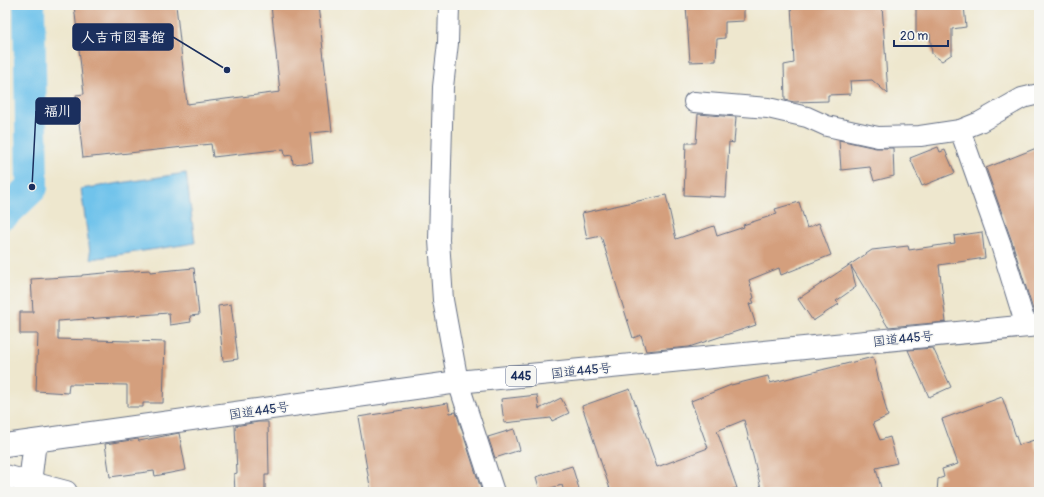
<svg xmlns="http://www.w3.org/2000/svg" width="1044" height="497" font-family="Pangolin,'Klee One',sans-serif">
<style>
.water{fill:#6fc3eb;stroke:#4579a4}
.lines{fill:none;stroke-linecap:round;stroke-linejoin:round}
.river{stroke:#6fc3eb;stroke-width:32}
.building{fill:#d49f7d}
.minor-casing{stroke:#656f85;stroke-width:22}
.highway-casing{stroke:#656f85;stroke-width:24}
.minor{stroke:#fff;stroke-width:20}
.highway{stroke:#fff;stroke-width:22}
.labels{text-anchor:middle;stroke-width:3;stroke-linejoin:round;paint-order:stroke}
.shield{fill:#f6f6f2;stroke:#5d6b8a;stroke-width:1}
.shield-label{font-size:12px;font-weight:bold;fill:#1b2f5e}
.street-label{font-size:13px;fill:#1b2f5e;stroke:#f6f6f2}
.leader{fill:none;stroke:#1b2f5e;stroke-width:1.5}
.callout-dot{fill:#1b2f5e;stroke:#f6f6f2;stroke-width:1.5}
.callout{fill:#1b2f5e;stroke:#1b2f5e;stroke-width:1.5}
.callout-label{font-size:14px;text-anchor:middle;font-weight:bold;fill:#fff}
</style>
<rect width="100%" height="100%" fill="#f6f6f2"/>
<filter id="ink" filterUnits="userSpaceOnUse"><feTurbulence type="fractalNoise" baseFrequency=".025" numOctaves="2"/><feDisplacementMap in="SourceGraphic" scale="8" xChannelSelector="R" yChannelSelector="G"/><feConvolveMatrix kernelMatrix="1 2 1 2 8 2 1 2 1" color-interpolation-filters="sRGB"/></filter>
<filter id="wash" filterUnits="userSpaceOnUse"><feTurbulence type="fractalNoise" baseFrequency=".012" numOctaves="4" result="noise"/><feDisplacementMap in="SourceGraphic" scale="16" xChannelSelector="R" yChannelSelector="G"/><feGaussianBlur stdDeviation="0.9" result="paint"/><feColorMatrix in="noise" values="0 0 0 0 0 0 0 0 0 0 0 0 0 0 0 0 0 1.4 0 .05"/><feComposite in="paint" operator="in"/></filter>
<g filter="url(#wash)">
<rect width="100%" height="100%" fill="#eee7ce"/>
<!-- water -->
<path class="water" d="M186 173 195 243 91 259 81 189Z"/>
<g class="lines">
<!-- river -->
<path class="river" d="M5 213 32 187 29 5"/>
</g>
<g id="blocks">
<!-- building -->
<g class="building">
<path d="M74 5H176L187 104 280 92 271 5H318L332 131 310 133 313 162 293 164 292 155 285 156 284 149 213 157 211 144 83 158 76 95 84 94Z"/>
<path d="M686 5H744V21L725 22V38L717 39 716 61 690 62Z"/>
<path d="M791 5H882L888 94 872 80 850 81 851 94 828 95V101L794 102 785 100 784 65 794 63Z"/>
<path d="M916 5H964L966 27 952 29V54L942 61 932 54 930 34 916 33Z"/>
<path d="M698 114 736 117 734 143 729 142 726 197 684 195 686 143H696Z"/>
<path d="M839 140 876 148H893L894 176 874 181 870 167 841 170Z"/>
<path d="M938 147 940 152 945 150 955 173 922 186 910 158Z"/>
<path d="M1039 147V313H1034L1012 242 986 168Z"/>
<path d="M666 195 676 239 714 226 717 236 744 227 743 225 777 214 775 209 799 202 807 228 819 223 831 255 781 275 779 268 749 280 754 298 752 299 754 303 749 304 756 325 689 347 646 351 641 335 633 338 601 236 587 239 582 213Z"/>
<path d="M982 232 985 258 939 265 946 322 888 327 851 266 856 287 836 301 839 304 813 321 798 299 872 250 908 246 909 250 955 243 954 236Z"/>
<path d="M194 268 199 315 190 316 191 322 170 325 169 313 58 321V339L165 342 163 403H143V407H127V385L69 384 68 393 36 391 38 334H20V312H33L31 279 82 276V275L116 272 150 270V272Z"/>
<path d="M231 304 238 359 223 361 218 306Z"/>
<path d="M933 348 951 387 929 397 908 350Z"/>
<path d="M873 357 888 416 873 423 880 440 890 437 897 463 876 468 882 492H762L744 420 717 431 737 488 723 492H611L582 406 630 389 657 467 708 448 691 401 731 385 768 376 770 383Z"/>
<path d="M537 395 539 409 561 398 569 413 552 421 551 418 504 423 501 399Z"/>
<path d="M1002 397 1019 445 1034 440 1039 455V492H937L938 479 944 477 942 469 958 464 942 419Z"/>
<path d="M448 403 450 413 456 412 482 492H371L358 417Z"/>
<path d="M258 422H268L269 475H265V492H235L234 474 237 473 235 426Z"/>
<path d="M514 429 520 450 495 458 488 437Z"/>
<path d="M179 433 186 470 155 476 154 471 110 477 105 444 138 439 139 441Z"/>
<path d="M572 466 580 492H564L562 485 540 491 536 477Z"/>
</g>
</g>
</g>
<g filter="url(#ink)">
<use href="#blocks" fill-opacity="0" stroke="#656f85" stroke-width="1"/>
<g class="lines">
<defs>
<g id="minor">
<path d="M449 5 448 43 443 87 439 240 443 300 458 382 494 492"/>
<path d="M694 102 768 108 807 117 827 126 878 137 920 136 960 130 980 122 1022 98 1039 94"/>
<path d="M960 130 1001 245 1026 326"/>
</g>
<g id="highway">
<path d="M5 445 458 382 1039 325"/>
<path d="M5 476 66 492"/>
<path d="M30 483 35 441"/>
</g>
</defs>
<!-- minor casing -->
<use href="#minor" class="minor-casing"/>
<!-- highway casing -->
<use href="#highway" class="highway-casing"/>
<!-- minor -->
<use href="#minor" class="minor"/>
<!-- highway -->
<use href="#highway" class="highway"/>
</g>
</g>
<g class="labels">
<!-- shield labels -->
<rect class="shield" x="506" y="366" width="30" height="20" rx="3"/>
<g class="shield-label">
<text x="521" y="380">445</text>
</g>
<!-- street labels -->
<g class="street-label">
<text transform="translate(903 338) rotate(-6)" y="5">国道445号</text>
<text transform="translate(581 370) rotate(-6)" y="5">国道445号</text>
<text transform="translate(259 410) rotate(-8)" y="5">国道445号</text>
</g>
</g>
<!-- callouts -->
<path class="leader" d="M227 70L173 37M32 187L36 111"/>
<g class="callout-dot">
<circle cx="227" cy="70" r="4"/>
<circle cx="32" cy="187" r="4"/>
</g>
<g class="callout">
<rect x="73" y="24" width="100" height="26" rx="4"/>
<rect x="36" y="98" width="44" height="26" rx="4"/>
</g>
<g class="callout-label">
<text x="123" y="42">人吉市図書館</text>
<text x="58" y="116">福川</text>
</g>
<!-- margin -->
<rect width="1044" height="497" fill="none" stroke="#f6f6f2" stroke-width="20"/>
<!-- scale -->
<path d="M894 40v6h54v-6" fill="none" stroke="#1b2f5e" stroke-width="2"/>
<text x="900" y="40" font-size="12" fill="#1b2f5e" stroke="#f6f6f2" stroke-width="3" paint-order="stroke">20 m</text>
</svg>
